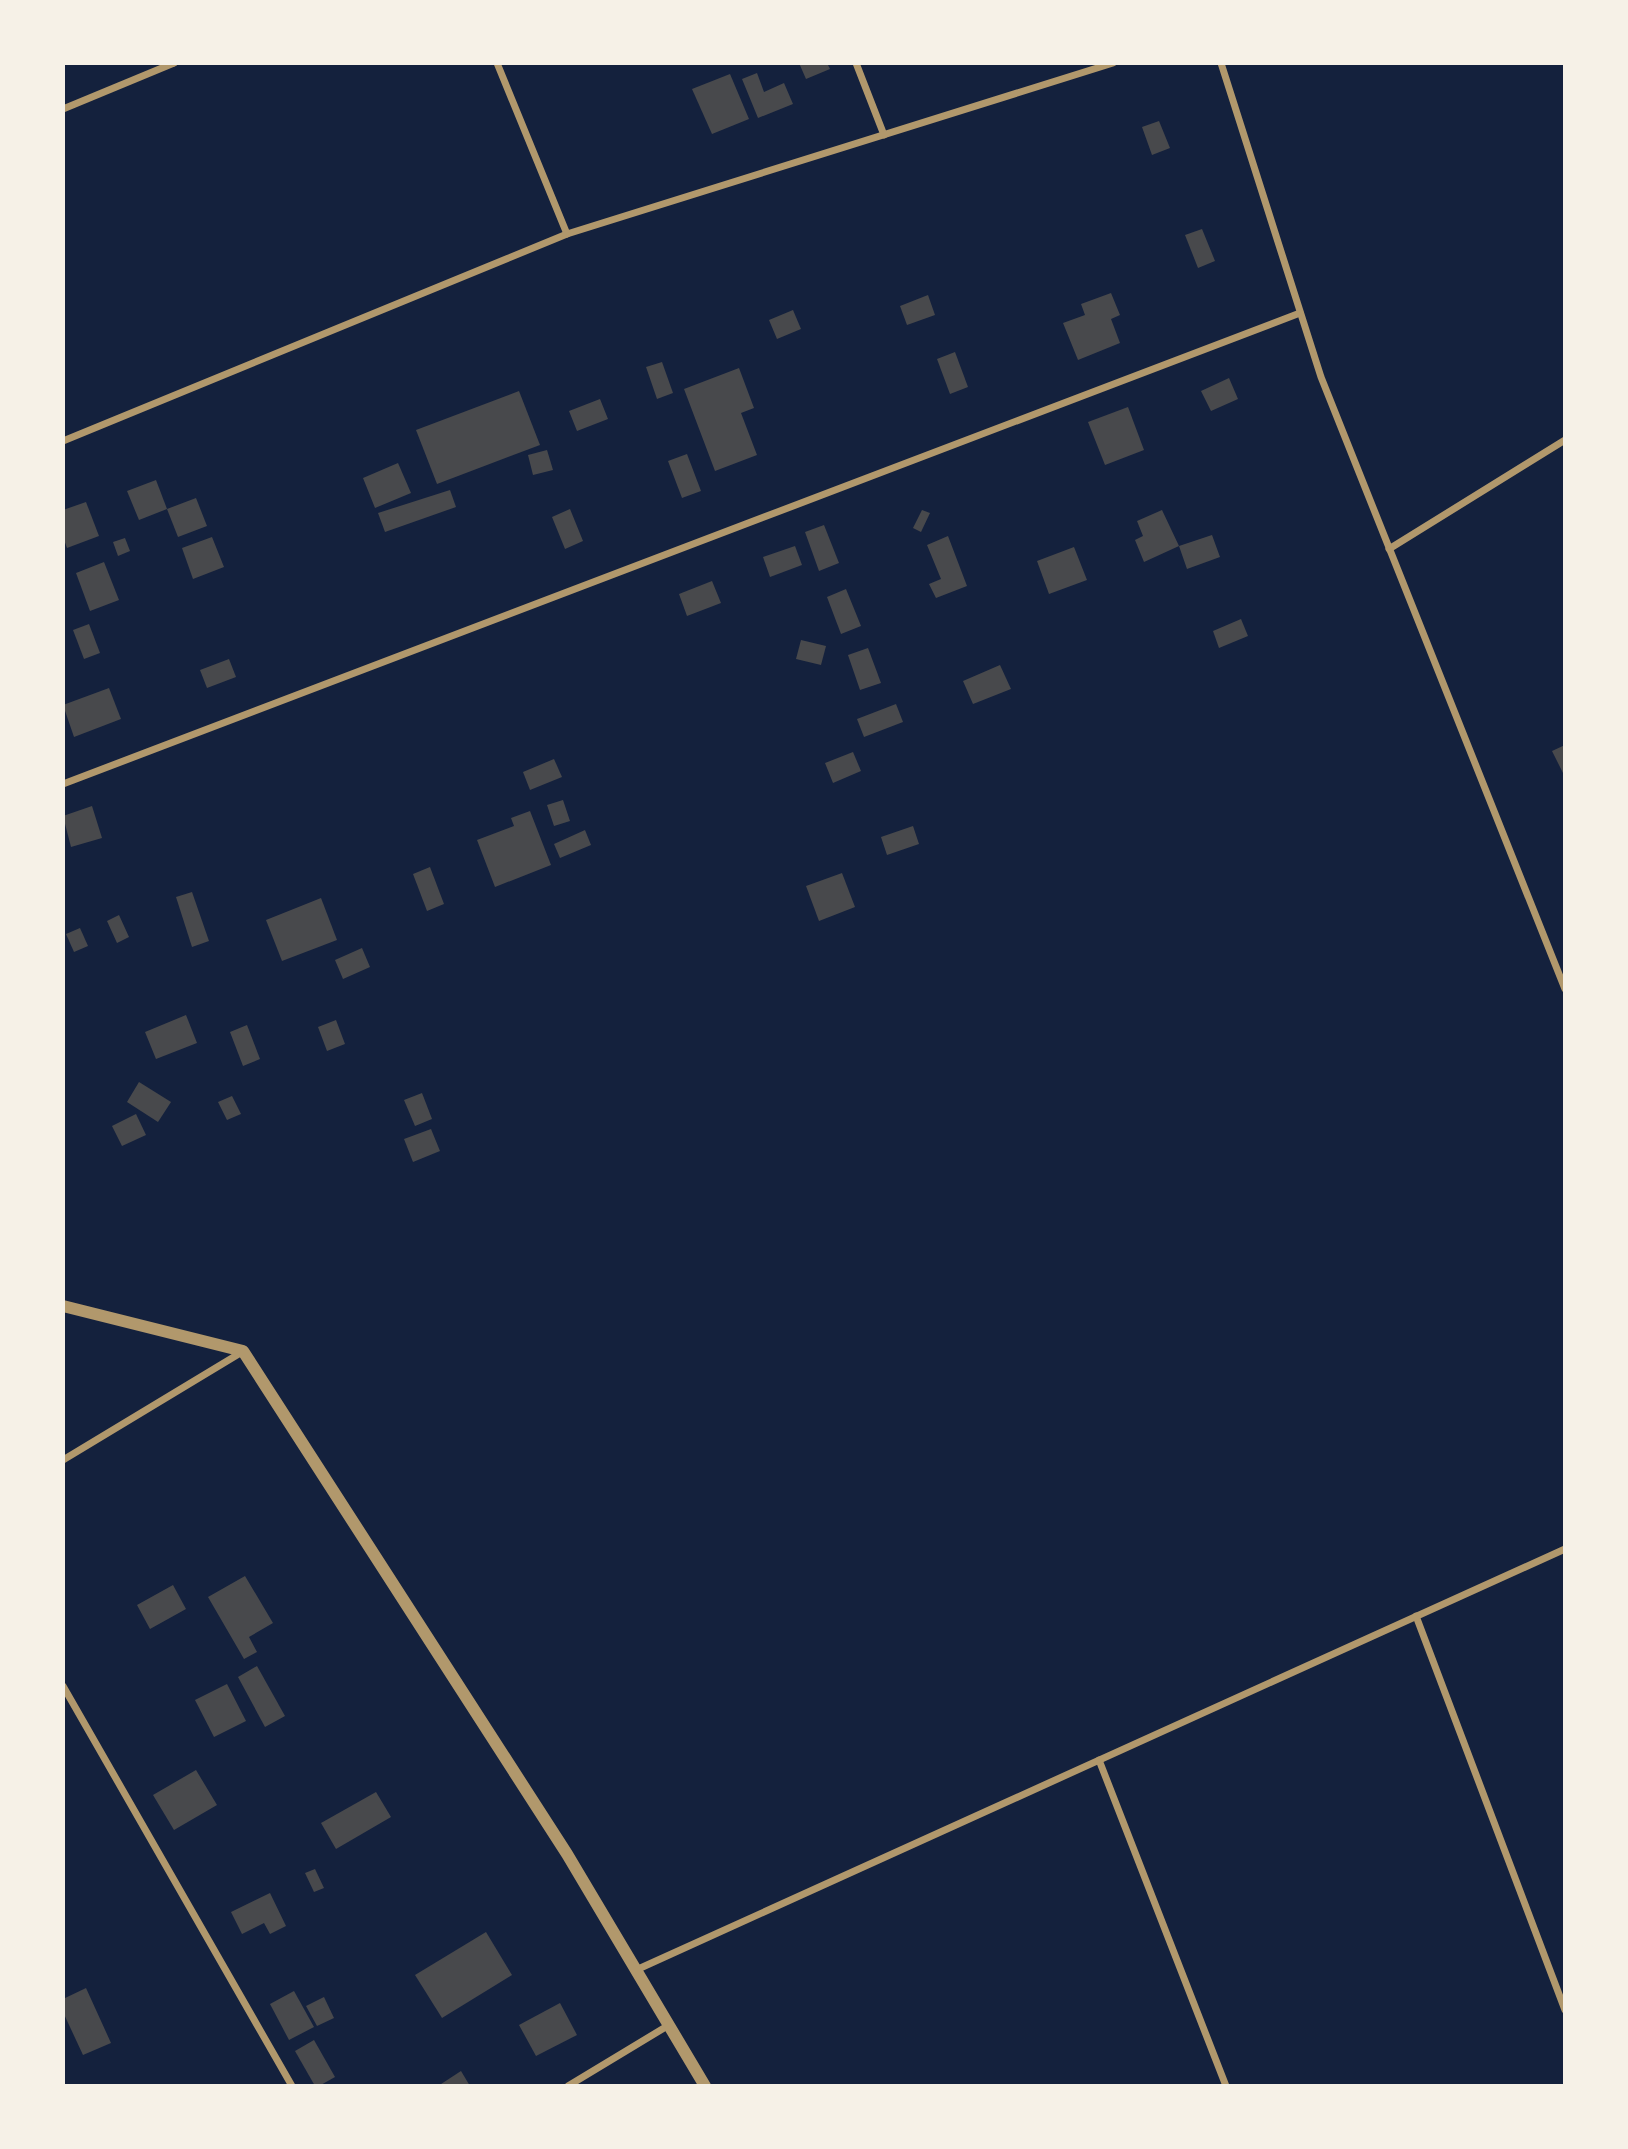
<svg xmlns="http://www.w3.org/2000/svg" width="1628" height="2149" font-family="Lato,sans-serif">
<style>
.building{fill:#48494c}
.lines{fill:none;stroke-linecap:round;stroke-linejoin:round}
.minor{stroke:#b1986c;stroke-width:7}
.tertiary{stroke:#b1986c;stroke-width:12}
</style>
<rect width="100%" height="100%" fill="#14213d"/>
<!-- building -->
<g class="building">
<path d="M799 63H827L830 69 806 79Z"/>
<path d="M757 73 764 92 784 83 793 104 758 118 742 79Z"/>
<path d="M730 74 749 119 712 134 692 89Z"/>
<path d="M1159 121 1170 148 1152 155 1142 127Z"/>
<path d="M1202 229 1215 261 1198 268 1185 235Z"/>
<path d="M1111 293 1120 315 1111 319 1120 343 1078 360 1063 323 1085 315 1081 304Z"/>
<path d="M928 295 935 315 907 325 900 306Z"/>
<path d="M793 310 801 329 777 339 769 320Z"/>
<path d="M955 352 968 387 950 394 937 359Z"/>
<path d="M662 362 673 393 657 399 646 367Z"/>
<path d="M739 368 754 408 741 413 757 455 715 471 684 389Z"/>
<path d="M1229 378 1238 399 1211 411 1201 391Z"/>
<path d="M519 391 540 445 437 484 416 430Z"/>
<path d="M600 399 608 419 577 431 569 411Z"/>
<path d="M1128 407 1144 450 1105 465 1088 422Z"/>
<path d="M547 450 553 470 533 475 528 455Z"/>
<path d="M687 454 701 491 682 498 668 461Z"/>
<path d="M398 463 411 493 375 508 363 478Z"/>
<path d="M156 480 167 509 139 520 127 491Z"/>
<path d="M450 490 456 507 385 532 378 513Z"/>
<path d="M196 498 207 526 178 537 167 509Z"/>
<path d="M86 502 99 536 67 548 63 537V510Z"/>
<path d="M570 509 583 541 565 549 552 517Z"/>
<path d="M922 510 930 513 921 532 913 528Z"/>
<path d="M1162 510 1179 546 1212 535 1220 557 1187 569 1179 546 1144 562 1135 540 1143 536 1137 521Z"/>
<path d="M824 525 839 563 819 571 805 532Z"/>
<path d="M948 536 967 586 936 598 929 584 941 579 927 545Z"/>
<path d="M212 537 224 567 193 579 182 548Z"/>
<path d="M125 538 130 551 118 556 113 542Z"/>
<path d="M795 546 802 565 770 577 763 557Z"/>
<path d="M1074 547 1087 580 1049 594 1037 561Z"/>
<path d="M104 562 119 600 90 611 76 573Z"/>
<path d="M712 581 721 603 687 616 679 594Z"/>
<path d="M846 589 861 626 841 634 827 597Z"/>
<path d="M1241 619 1248 636 1219 648 1213 631Z"/>
<path d="M89 624 100 653 84 659 73 630Z"/>
<path d="M801 640 826 646 821 665 796 659Z"/>
<path d="M868 648 881 683 860 690 848 655Z"/>
<path d="M229 659 236 677 207 688 200 670Z"/>
<path d="M1000 665 1011 689 973 704 963 681Z"/>
<path d="M109 688 121 719 74 737 63 705Z"/>
<path d="M896 704 903 722 864 737 857 719Z"/>
<path d="M1565 745V772L1563 773 1552 751Z"/>
<path d="M853 752 861 771 833 783 825 763Z"/>
<path d="M554 759 562 777 530 790 523 772Z"/>
<path d="M563 800 570 821 554 826 547 805Z"/>
<path d="M92 806 102 838 71 847 63 816Z"/>
<path d="M530 811 551 865 495 887 477 840 514 826 511 818Z"/>
<path d="M913 826 919 844 887 855 881 837Z"/>
<path d="M585 830 591 845 560 858 554 844Z"/>
<path d="M430 867 444 904 427 911 413 874Z"/>
<path d="M842 873 855 907 819 921 806 886Z"/>
<path d="M192 892 209 941 192 947 176 897Z"/>
<path d="M321 898 337 940 282 961 266 920Z"/>
<path d="M119 915 129 937 117 943 107 921Z"/>
<path d="M80 928 88 946 74 952 66 934Z"/>
<path d="M362 948 370 967 343 979 335 960Z"/>
<path d="M186 1015 197 1043 156 1059 145 1032Z"/>
<path d="M336 1020 345 1044 327 1051 318 1027Z"/>
<path d="M247 1025 260 1059 243 1066 230 1032Z"/>
<path d="M139 1082 171 1102 158 1122 127 1102Z"/>
<path d="M422 1093 432 1119 415 1126 404 1100Z"/>
<path d="M232 1096 241 1114 227 1120 218 1102Z"/>
<path d="M136 1114 146 1135 122 1146 112 1126Z"/>
<path d="M431 1129 440 1151 413 1162 404 1139Z"/>
<path d="M245 1576 273 1623 249 1637 257 1652 244 1659 208 1597Z"/>
<path d="M173 1585 186 1609 150 1629 137 1605Z"/>
<path d="M257 1666 285 1716 265 1727 238 1677Z"/>
<path d="M227 1684 246 1721 214 1737 195 1700Z"/>
<path d="M196 1770 217 1805 174 1830 153 1795Z"/>
<path d="M376 1792 391 1817 336 1849 321 1823Z"/>
<path d="M315 1869 324 1888 314 1892 305 1873Z"/>
<path d="M270 1893 286 1926 270 1934 264 1923 242 1934 231 1912Z"/>
<path d="M486 1932 512 1975 442 2018 415 1975Z"/>
<path d="M86 1988 111 2043 83 2055 63 2012V1999Z"/>
<path d="M294 1991 314 2027 289 2040 270 2004Z"/>
<path d="M324 1997 334 2018 317 2026 306 2006Z"/>
<path d="M560 2003 577 2035 536 2056 519 2025Z"/>
<path d="M314 2040 335 2077 319 2086H315L295 2051Z"/>
<path d="M461 2071 470 2086H438Z"/>
</g>
<g class="lines">
<!-- minor -->
<g class="minor">
<path d="M497 63 567 234"/>
<path d="M856 63 884 135"/>
<path d="M1221 63 1321 377 1565 989"/>
<path d="M63 109 174 63"/>
<path d="M63 441 567 234 1113 63"/>
<path d="M1389 549 1565 440"/>
<path d="M63 784 1300 313"/>
<path d="M63 1460 242 1352"/>
<path d="M1416 1616 1565 2010"/>
<path d="M63 1686 292 2086"/>
<path d="M1099 1760 1226 2086"/>
<path d="M636 1970 1565 1549"/>
<path d="M568 2086 669 2025"/>
</g>
<!-- tertiary -->
<path class="tertiary" d="M63 1306 243 1351 567 1854 705 2086"/>
</g>
<!-- border -->
<rect width="1628" height="2149" fill="none" stroke="#f6f1e7" stroke-width="130"/>
</svg>
